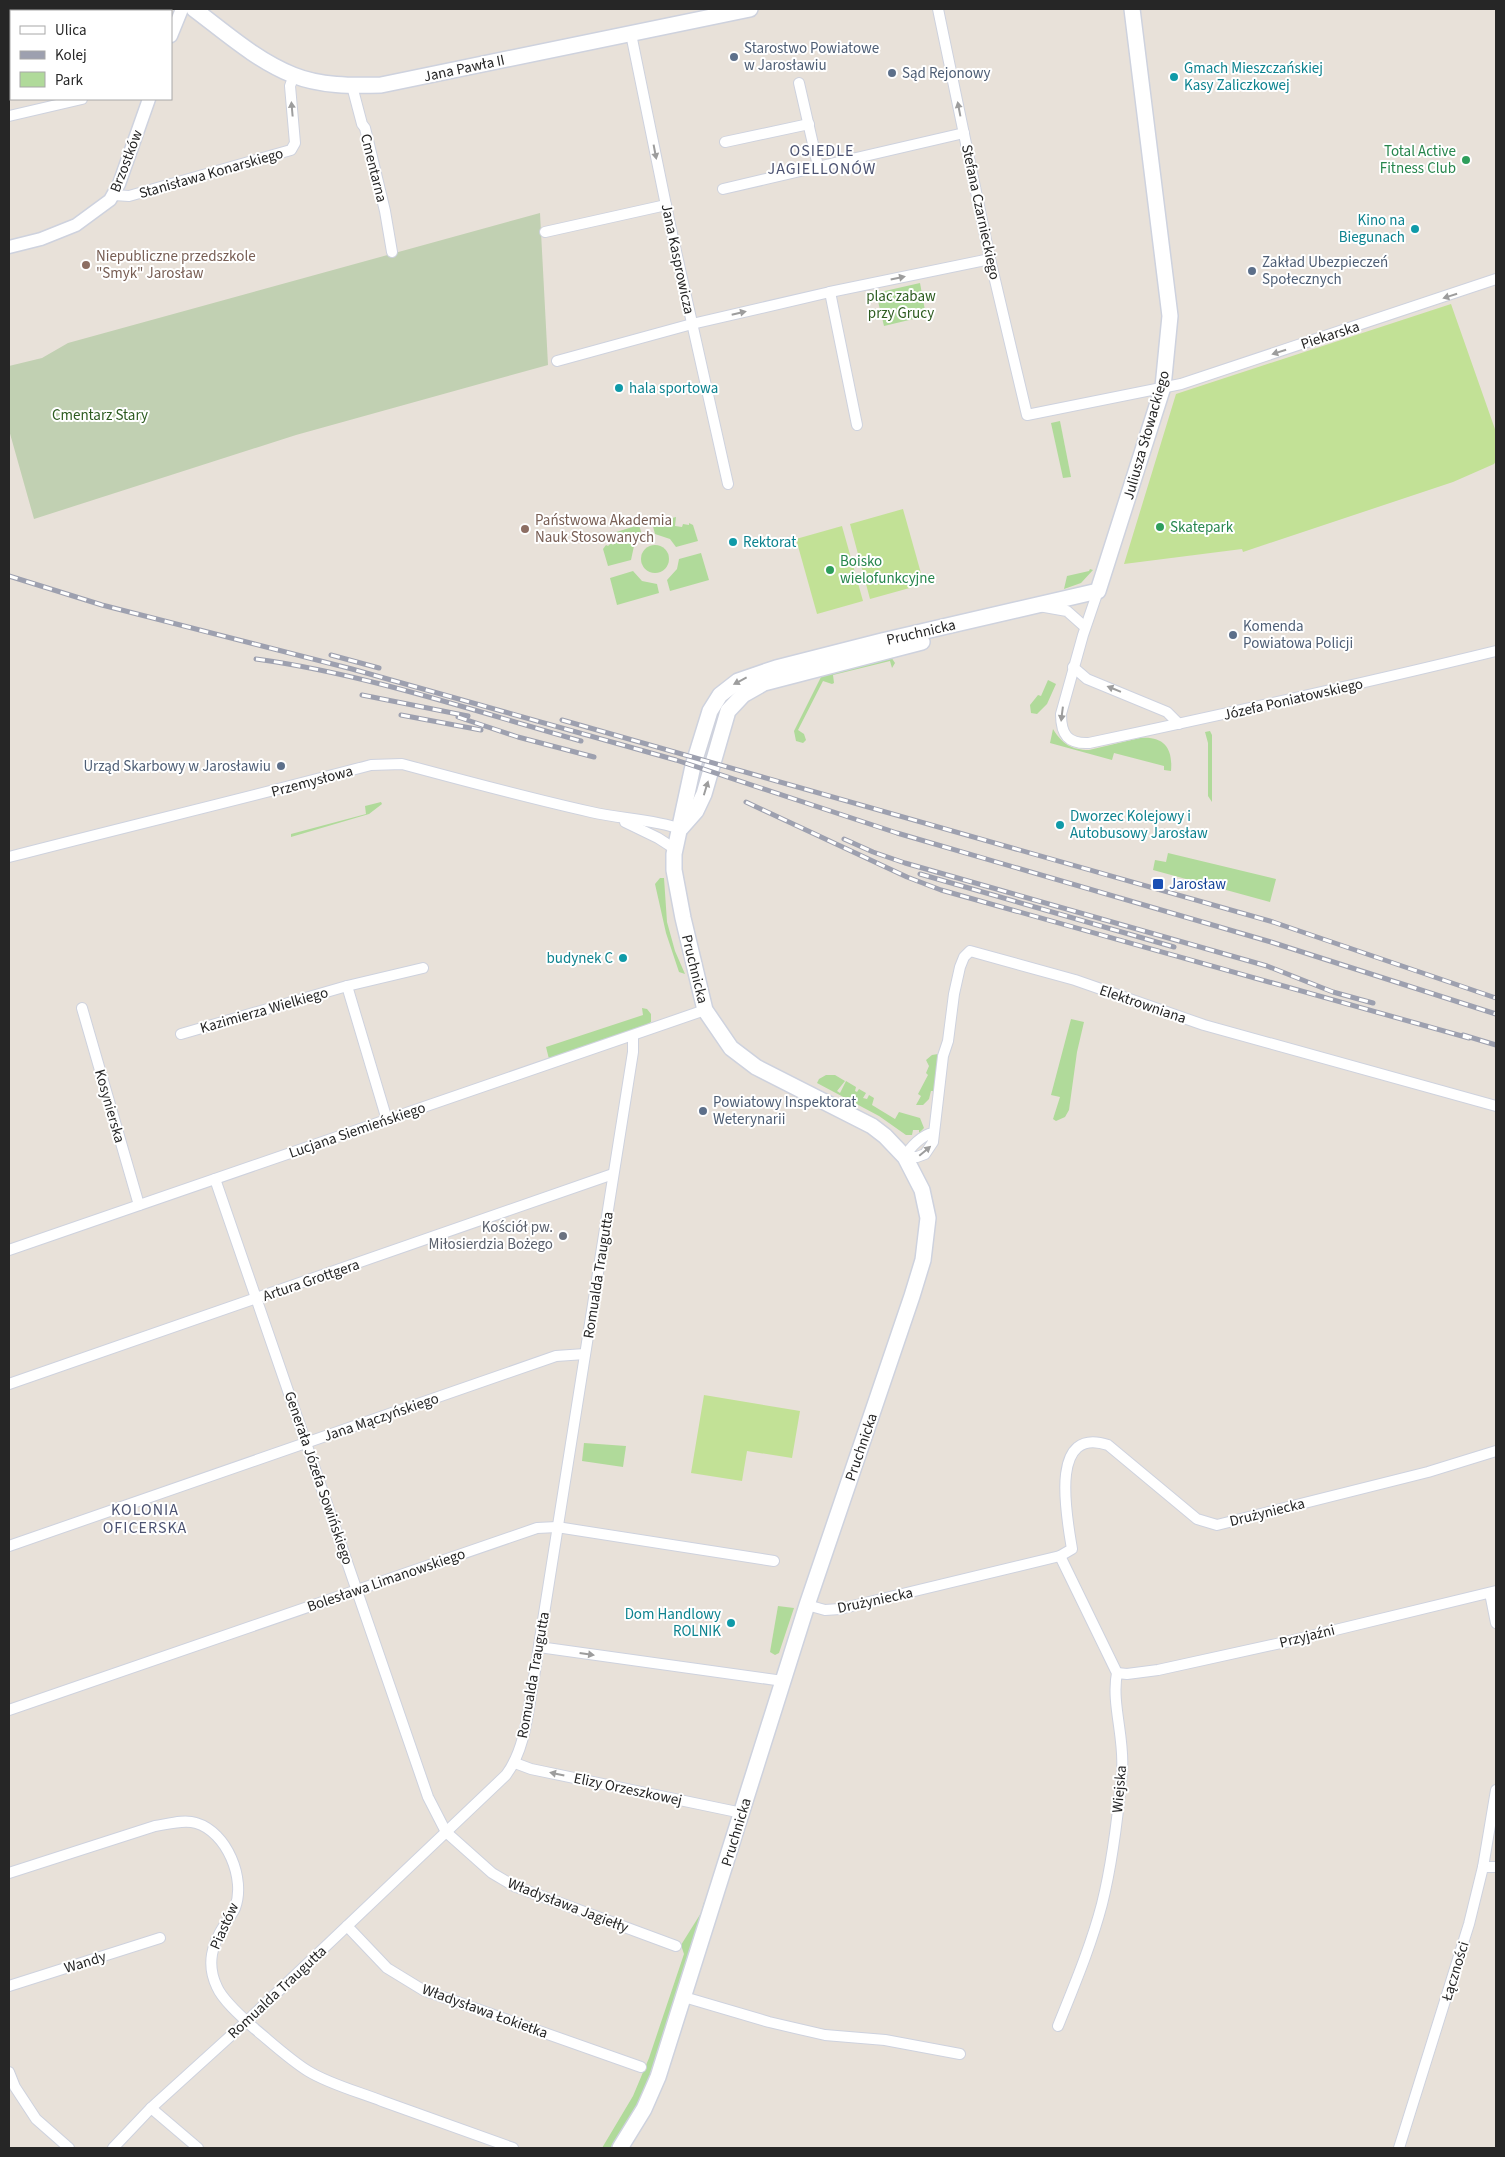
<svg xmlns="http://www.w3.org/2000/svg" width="1505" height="2157" font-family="'Source Sans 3',sans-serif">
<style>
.green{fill:#b0da9a}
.cemetery{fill:#c1d0b2}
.pitch{fill:#c2e196}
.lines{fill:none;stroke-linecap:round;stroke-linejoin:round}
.minor-casing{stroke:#ced2de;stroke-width:12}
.tertiary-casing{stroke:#ced2de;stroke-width:15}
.secondary-casing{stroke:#ced2de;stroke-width:18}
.minor{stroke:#fff;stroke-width:10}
.tertiary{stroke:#fff;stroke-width:12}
.secondary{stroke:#fff;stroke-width:15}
.rail-casing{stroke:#9da0af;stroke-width:5}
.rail{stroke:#fff;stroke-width:3;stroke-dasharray:9;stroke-linecap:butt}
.oneway{fill:#9d9d9d}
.service-dot{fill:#5c6f8a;stroke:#fff;stroke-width:2}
.culture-dot{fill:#0f9aa8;stroke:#fff;stroke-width:2}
.leisure-dot{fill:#2e9e5b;stroke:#fff;stroke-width:2}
.education-dot{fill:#8d6e63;stroke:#fff;stroke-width:2}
.transit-dot{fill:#1a4fb4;stroke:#fff;stroke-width:2}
.worship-dot{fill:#6b7280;stroke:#fff;stroke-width:2}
.labels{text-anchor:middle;stroke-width:4;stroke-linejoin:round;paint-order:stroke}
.service-label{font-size:15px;fill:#4e5e75;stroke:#fff;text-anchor:start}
.street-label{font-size:15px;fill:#262626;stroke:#fff}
.culture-label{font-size:15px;fill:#0d838f;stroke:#fff;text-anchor:start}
.leisure-label{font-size:15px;fill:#27864d;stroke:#fff;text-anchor:start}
.education-label{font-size:15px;fill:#785e54;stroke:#fff;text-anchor:start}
.park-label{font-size:15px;fill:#2c5b1f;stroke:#fff}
.transit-label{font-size:15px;fill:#164399;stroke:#fff;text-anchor:start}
.worship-label{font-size:15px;fill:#5b616d;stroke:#fff;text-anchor:end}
.neighbourhood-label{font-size:16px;letter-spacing:1px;fill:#4c5372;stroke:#fff}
</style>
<rect width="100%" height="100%" fill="#e8e1d9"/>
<!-- green -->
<g class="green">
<path d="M920 283 926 316 884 326 876 293Z"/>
<path d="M1060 421 1071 477 1063 478 1051 423Z"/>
<path d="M676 517 675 526 682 527 683 524 689 525V523L693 525 698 541 676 547 670 539 655 534 652 523Z"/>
<path d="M639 525 643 538 634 546 631 560 608 566 603 549 606 545 608 546 611 543 613 545 618 540 613 533Z"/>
<circle cx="655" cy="559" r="14"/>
<path d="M701 553 709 580 670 591 667 580 677 569 679 559Z"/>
<path d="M1090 569 1093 570 1081 583 1064 589 1067 576 1089 571Z"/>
<path d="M633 571 642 581 657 584 659 593 617 605 610 578Z"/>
<path d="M891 657 895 663 892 668 890 661 833 675 834 683 832 684 823 681 798 730 804 734 806 740 803 743 796 741 794 731 823 673Z"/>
<path d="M1048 680 1056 684 1047 704 1037 714 1031 713 1030 705 1038 695 1041 696Z"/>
<path d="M1053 729C1062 744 1072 750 1089 750L1140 738C1164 736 1173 748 1171 771L1164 770V766L1114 753 1112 760 1050 743Z"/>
<path d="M1210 731 1212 735V802L1208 796V743L1205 732Z"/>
<path d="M381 802 382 804 369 814 291 837V834L366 814 365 806Z"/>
<path d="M1168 853 1276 879 1270 902 1153 870 1155 860 1166 862Z"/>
<path d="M660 878H664L667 922 675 951 685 974 679 972 666 933 655 884Z"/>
<path d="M642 1008 647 1009 651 1014V1022L646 1025 549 1059 546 1047 643 1015Z"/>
<path d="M1071 1019 1084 1022 1077 1052 1069 1110 1065 1117 1056 1121 1053 1119 1060 1097 1051 1095Z"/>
<path d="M938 1054 934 1091H931L929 1099 923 1105H916L921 1096 918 1094 928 1075 926 1073 929 1066 926 1060 932 1055Z"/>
<path d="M826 1075H835L845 1081 837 1091 840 1093 846 1081 856 1087 855 1091 857 1092 859 1089 866 1093 863 1098 867 1099 869 1095 874 1098 872 1105 895 1119 899 1112 920 1118 924 1128 919 1133V1130H913L912 1135H906L879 1116 817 1083 819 1079Z"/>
<path d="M584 1443 626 1446 623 1467 582 1461Z"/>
<path d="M778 1606 794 1608 779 1653 775 1655 770 1652Z"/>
<path d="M704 1902 707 1904 653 2073 641 2101 613 2148H602L633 2096 649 2058 684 1954 681 1945 701 1913Z"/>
</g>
<!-- cemetery -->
<path class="cemetery" d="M540 213 548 365 296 435 34 519 9 430V366L42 358 68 343Z"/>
<!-- pitch -->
<g class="pitch">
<path d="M1451 304 1496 432V461L1494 464 1453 482 1243 552 1242 549 1124 564 1176 394Z"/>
<path d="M903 509 924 584 870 599 850 524Z"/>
<path d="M842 526 863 601 817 614 796 539Z"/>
<path d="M704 1395 800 1411 792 1458 747 1451 742 1481 691 1473Z"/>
</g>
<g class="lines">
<defs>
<g id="minor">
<path d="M938 9 990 259 1027 415 1181 384 1496 279"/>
<path d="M631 34 669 220 728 484"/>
<path d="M799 83 818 166"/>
<path d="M352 86 362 124 365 128 385 211 392 252"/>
<path d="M9 116 82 99"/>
<path d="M725 142 809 124"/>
<path d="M723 189 964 133"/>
<path d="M114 195 129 196 291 150 295 143 290 86 294 75"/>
<path d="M545 232 666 205"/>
<path d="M830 292 857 425"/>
<path d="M557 361 692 324 830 292 990 259"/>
<path d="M1098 591 1083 635 1061 714C1061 735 1068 744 1089 743 1225 714 1361 684 1496 651"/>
<path d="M1039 606 1067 611 1085 627"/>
<path d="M1073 667 1087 679 1167 712 1179 724"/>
<path d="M625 822 658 838 675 849"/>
<path d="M9 857C129 826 250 797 371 765L402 764C465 781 528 798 591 812 621 819 652 819 681 829"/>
<path d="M347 986 387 1120"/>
<path d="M82 1008 139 1205"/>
<path d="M181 1034 347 986 423 968"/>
<path d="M933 1133C922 1135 910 1147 905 1157H917L925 1154 933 1142 943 1056 948 1041 954 994 960 967 964 957 970 951 1075 980 1204 1025 1496 1106"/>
<path d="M215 1179 428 1797 446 1832 492 1873 514 1886 676 1946"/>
<path d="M9 1250 705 1010"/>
<path d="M9 1384 613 1174"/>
<path d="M9 1546 556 1356 585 1354"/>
<path d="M1490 1593 1496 1623"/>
<path d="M807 1605 825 1610 840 1609 1060 1556 1072 1549C1067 1518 1048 1425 1108 1445L1197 1519 1217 1525 1428 1472 1496 1451"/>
<path d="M539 1647 783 1681"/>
<path d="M1117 1673 1127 1674 1158 1670 1290 1641 1496 1591"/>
<path d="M9 1710 537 1528 557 1527 774 1561"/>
<path d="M515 1763 531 1769 742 1813"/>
<path d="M1483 1867H1496"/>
<path d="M9 1873 155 1826C168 1824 184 1819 196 1823 227 1832 246 1879 235 1908 233 1913 228 1919 225 1924 212 1944 206 1964 217 1987 223 2001 244 2019 255 2029 272 2043 289 2059 308 2071 329 2084 359 2092 382 2101 425 2116 469 2132 513 2148"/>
<path d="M347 1926 387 1968 423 1990 641 2067"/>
<path d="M9 1986 160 1938"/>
<path d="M684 1997 769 2022 825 2035 885 2040 960 2054"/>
<path d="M1058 2026C1074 1986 1091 1946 1102 1904 1113 1860 1118 1816 1122 1771 1125 1739 1111 1703 1117 1673L1060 1556"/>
<path d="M9 2072 15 2087 36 2119 69 2148"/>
<path d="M151 2108 198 2148"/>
<path d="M113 2148 151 2108 247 2021 506 1775C526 1748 528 1710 534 1677L633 1052V1036"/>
<path d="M1399 2148 1469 1924 1483 1867 1496 1790"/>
</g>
<g id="tertiary">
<path d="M171 36 182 9"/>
<path d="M9 247 41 239 76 225 110 200 119 184 149 99"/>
</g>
<g id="secondary">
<path d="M194 9C226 33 256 60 293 75 320 86 352 86 381 85L750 9"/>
<path d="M681 828 696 811 704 794 728 711 743 695 764 683 922 642"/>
<path d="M620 2148 644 2109 658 2077 807 1605 912 1296 923 1260 928 1218 922 1190 905 1157 885 1136 872 1126 756 1067 731 1048 705 1010 683 918 674 870V854L693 766 710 711 720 695 738 681 776 668 882 641 1098 591 1163 387 1170 316 1132 9"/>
</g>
</defs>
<!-- minor casing -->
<use href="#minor" class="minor-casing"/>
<!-- tertiary casing -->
<use href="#tertiary" class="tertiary-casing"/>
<!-- secondary casing -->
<use href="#secondary" class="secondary-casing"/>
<!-- minor -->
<use href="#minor" class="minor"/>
<!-- tertiary -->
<use href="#tertiary" class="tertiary"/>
<!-- secondary -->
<use href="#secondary" class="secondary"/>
<defs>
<g id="rail">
<path d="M9 576 102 605 352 669 676 760 897 833 1271 942 1496 1014"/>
<path d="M331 655 379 668"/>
<path d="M256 659C366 674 474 711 581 741"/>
<path d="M362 695 468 716"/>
<path d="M401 715 481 730"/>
<path d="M458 717 518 737 594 757"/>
<path d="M562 720 1273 922 1496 998"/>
<path d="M746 802 907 877 941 890 1469 1038"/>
<path d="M844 839 873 852 905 863 1267 966 1333 992 1373 1003"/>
<path d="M920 874 1174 947"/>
<path d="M1463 1035 1496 1045"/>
</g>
</defs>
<!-- rail casing -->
<use href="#rail" class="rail-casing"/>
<!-- rail -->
<use href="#rail" class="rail"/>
</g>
<!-- one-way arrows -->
<defs><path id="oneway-solid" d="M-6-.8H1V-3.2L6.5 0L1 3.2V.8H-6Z" transform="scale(1.25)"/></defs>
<g class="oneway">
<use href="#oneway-solid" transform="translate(292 109) rotate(-95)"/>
<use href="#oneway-solid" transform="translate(959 109) rotate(-101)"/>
<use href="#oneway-solid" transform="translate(655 152) rotate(79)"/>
<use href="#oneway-solid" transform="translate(898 278) rotate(-12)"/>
<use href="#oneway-solid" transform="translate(1450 296) rotate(162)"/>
<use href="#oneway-solid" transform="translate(739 313) rotate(-13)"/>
<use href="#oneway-solid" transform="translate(1279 352) rotate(162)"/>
<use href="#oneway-solid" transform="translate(740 681) rotate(152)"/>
<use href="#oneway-solid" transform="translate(1114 689) rotate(-158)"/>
<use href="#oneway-solid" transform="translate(1062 714) rotate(97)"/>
<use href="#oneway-solid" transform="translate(706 788) rotate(-73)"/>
<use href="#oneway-solid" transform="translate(925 1151) rotate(-40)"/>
<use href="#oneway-solid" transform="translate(587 1654) rotate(8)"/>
<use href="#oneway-solid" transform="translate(557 1774) rotate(-168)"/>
</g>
<!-- markers -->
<g class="service-dot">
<circle cx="734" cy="57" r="5"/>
<circle cx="892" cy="73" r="5"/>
<circle cx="1252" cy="271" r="5"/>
<circle cx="1233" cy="635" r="5"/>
<circle cx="281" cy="766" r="5"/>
<circle cx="703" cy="1111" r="5"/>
</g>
<g class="culture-dot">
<circle cx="1174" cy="77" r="5"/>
<circle cx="1415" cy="229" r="5"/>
<circle cx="619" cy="388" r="5"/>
<circle cx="733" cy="542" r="5"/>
<circle cx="1060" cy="825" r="5"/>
<circle cx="623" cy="958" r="5"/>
<circle cx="731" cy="1623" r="5"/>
</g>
<g class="leisure-dot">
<circle cx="1466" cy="160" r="5"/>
<circle cx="1160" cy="527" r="5"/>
<circle cx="830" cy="570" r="5"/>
</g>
<g class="education-dot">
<circle cx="86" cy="265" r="5"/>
<circle cx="525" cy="529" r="5"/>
</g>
<rect class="transit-dot" x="1152" y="878" width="12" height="12" rx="2.5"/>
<circle class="worship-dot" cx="563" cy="1236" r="5"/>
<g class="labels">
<!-- service labels -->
<g class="service-label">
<text x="744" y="53">Starostwo Powiatowe<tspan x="744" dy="17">w Jarosławiu</tspan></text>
<text x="902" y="78">Sąd Rejonowy</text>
<text x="1262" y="267">Zakład Ubezpieczeń<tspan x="1262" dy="17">Społecznych</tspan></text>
<text x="1243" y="631">Komenda<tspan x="1243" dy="17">Powiatowa Policji</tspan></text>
<text x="271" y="771" text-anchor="end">Urząd Skarbowy w Jarosławiu</text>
<text x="713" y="1107">Powiatowy Inspektorat<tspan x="713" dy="17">Weterynarii</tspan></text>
</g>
<!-- street labels -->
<g class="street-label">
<text transform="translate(464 68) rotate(-12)" y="5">Jana Pawła II</text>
<text transform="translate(126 161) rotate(-69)" y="5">Brzostków</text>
<text transform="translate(374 168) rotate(76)" y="5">Cmentarna</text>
<text transform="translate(211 173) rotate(-16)" y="5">Stanisława Konarskiego</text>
<text transform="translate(981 212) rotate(78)" y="5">Stefana Czarnieckiego</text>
<text transform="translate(678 259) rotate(78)" y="5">Jana Kasprowicza</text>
<text transform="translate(1330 335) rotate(-18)" y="5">Piekarska</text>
<text transform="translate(1146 435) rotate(-74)" y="5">Juliusza Słowackiego</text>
<text transform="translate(921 632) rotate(-13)" y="5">Pruchnicka</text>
<text transform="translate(1293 699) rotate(-13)" y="5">Józefa Poniatowskiego</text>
<text transform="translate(312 781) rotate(-15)" y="5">Przemysłowa</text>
<text transform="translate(695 969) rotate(76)" y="5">Pruchnicka</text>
<text transform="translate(1143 1004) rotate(19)" y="5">Elektrowniana</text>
<text transform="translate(264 1010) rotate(-16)" y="5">Kazimierza Wielkiego</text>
<text transform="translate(110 1106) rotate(74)" y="5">Kosynierska</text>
<text transform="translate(357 1130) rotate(-19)" y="5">Lucjana Siemieńskiego</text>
<text transform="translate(598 1275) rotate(-81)" y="5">Romualda Traugutta</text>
<text transform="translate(311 1280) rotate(-19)" y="5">Artura Grottgera</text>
<text transform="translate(381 1417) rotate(-19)" y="5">Jana Mączyńskiego</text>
<text transform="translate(861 1447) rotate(-71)" y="5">Pruchnicka</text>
<text transform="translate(319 1478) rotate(71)" y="5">Generała Józefa Sowińskiego</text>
<text transform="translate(1267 1512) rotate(-14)" y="5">Drużyniecka</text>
<text transform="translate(386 1580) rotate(-19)" y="5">Bolesława Limanowskiego</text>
<text transform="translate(875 1600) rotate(-12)" y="5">Drużyniecka</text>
<text transform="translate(1307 1636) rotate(-14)" y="5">Przyjaźni</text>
<text transform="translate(533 1675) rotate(-80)" y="5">Romualda Traugutta</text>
<text transform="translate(628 1789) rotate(12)" y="5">Elizy Orzeszkowej</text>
<text transform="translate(1119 1789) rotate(-85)" y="5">Wiejska</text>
<text transform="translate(736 1832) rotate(-73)" y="5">Pruchnicka</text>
<text transform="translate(568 1905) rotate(21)" y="5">Władysława Jagiełły</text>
<text transform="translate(224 1926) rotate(-66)" y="5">Piastów</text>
<text transform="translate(85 1962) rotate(-17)" y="5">Wandy</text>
<text transform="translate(1455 1971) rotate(-73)" y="5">Łączności</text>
<text transform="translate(277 1992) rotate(-43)" y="5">Romualda Traugutta</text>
<text transform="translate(485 2011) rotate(20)" y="5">Władysława Łokietka</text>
</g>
<!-- culture labels -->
<g class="culture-label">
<text x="1184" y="73">Gmach Mieszczańskiej<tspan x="1184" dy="17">Kasy Zaliczkowej</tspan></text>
<text x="1405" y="225" text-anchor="end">Kino na<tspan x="1405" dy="17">Biegunach</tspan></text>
<text x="629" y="393">hala sportowa</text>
<text x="743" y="547">Rektorat</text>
<text x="1070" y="821">Dworzec Kolejowy i<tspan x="1070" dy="17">Autobusowy Jarosław</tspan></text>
<text x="613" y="963" text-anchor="end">budynek C</text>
<text x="721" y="1619" text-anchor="end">Dom Handlowy<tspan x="721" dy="17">ROLNIK</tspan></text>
</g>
<!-- leisure labels -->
<g class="leisure-label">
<text x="1456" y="156" text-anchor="end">Total Active<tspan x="1456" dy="17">Fitness Club</tspan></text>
<text x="1170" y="532">Skatepark</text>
<text x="840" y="566">Boisko<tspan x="840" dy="17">wielofunkcyjne</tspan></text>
</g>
<!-- education labels -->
<g class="education-label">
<text x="96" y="261">Niepubliczne przedszkole<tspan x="96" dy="17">"Smyk" Jarosław</tspan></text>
<text x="535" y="525">Państwowa Akademia<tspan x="535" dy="17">Nauk Stosowanych</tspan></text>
</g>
<!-- park labels -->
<g class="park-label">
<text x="901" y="301">plac zabaw<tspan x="901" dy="17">przy Grucy</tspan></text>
<text x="100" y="420">Cmentarz Stary</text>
</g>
<!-- transit labels -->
<g class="transit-label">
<text x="1169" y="889">Jarosław</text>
</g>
<!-- worship labels -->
<g class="worship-label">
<text x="553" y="1232">Kościół pw.<tspan x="553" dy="17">Miłosierdzia Bożego</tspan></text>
</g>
<!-- neighbourhood labels -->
<g class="neighbourhood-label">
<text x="822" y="156">OSIEDLE<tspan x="822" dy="18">JAGIELLONÓW</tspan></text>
<text x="145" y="1515">KOLONIA<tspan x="145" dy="18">OFICERSKA</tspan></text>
</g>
</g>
<!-- border -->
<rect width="1505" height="2157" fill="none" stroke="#262626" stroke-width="20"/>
<!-- legend -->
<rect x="10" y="10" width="162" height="90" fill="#ffffff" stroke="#a8a8a8"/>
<rect x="20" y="26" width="25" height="8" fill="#ffffff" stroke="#a8a8a8"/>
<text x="55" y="35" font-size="15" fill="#262626">Ulica</text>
<rect x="20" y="51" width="25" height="8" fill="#9da0af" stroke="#a8a8a8"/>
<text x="55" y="60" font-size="15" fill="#262626">Kolej</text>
<rect x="20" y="72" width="25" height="15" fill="#b0da9a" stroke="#a8a8a8"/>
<text x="55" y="85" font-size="15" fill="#262626">Park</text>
</svg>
